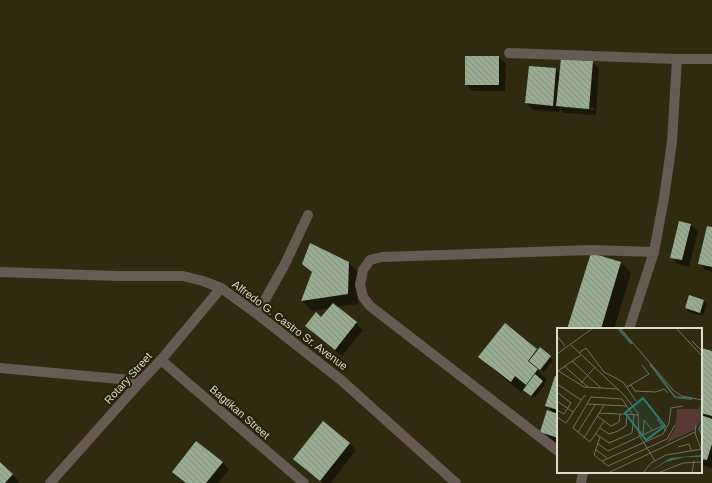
<svg xmlns="http://www.w3.org/2000/svg" width="712" height="483" font-family="Helvetica,sans-serif">
<style>
.shadow{fill:#0007;fill-rule:evenodd}
.building{fill:url(#building-back-hatch)}
.lines{fill:none;stroke-linecap:round;stroke-linejoin:round}
.minor{stroke:#655b51;stroke-width:10}
.tertiary{stroke:#655b51;stroke-width:10}
.labels{text-anchor:middle;stroke-width:4;stroke-linejoin:round;paint-order:stroke}
.street-label{font-size:11px;fill:#dddbcb;stroke:#252206}
.inset-river{fill:none;stroke:#43675b;stroke-width:2}
.inset-road{fill:none;stroke:#74715b;stroke-width:1}
.view{fill:#248077;fill-opacity:0.15;stroke:#248077;stroke-width:2}
.inset-edge{fill:none;stroke:#dddbcb;stroke-width:2}
</style>
<defs>
<pattern id="building-back-hatch" width="6" height="6" patternUnits="userSpaceOnUse"><rect width="6" height="6" fill="#97ac90"/><path d="M-1 5l2 2M0 0l6 6M5-1l2 2" fill="none" stroke="#82927b"/></pattern>
</defs>
<rect width="100%" height="100%" fill="#2e2b10"/>
<!-- shadow -->
<g class="shadow">
<path d="M499 57 506 64 505 91H473L466 85Z"/>
<path d="M592 62 599 69 596 115 564 113 560 108 559 112 533 110 526 103 530 67 556 69 560 74ZM564 106 594 108V110L564 108Z"/>
<path d="M691 225 698 232 689 267 678 264 671 257Z"/>
<path d="M712 228V272L706 270 699 263Z"/>
<path d="M591 254 621 263 631 273 614 329H568Z"/>
<path d="M349 263 359 273 358 304 337 307 356 323 363 330 342 356 313 333 321 318 329 308 312 311 302 301 313 274 303 264Z"/>
<path d="M690 296 704 301 707 304 703 316 689 312 686 308Z"/>
<path d="M505 325 538 351 550 357 553 360 544 372 540 369 538 371 547 380 544 384 545 385 534 398 523 389 521 392 490 367 480 357Z"/>
<path d="M701 349 712 352V468L701 465Z"/>
<path d="M558 378V442L548 439 541 432 555 414 546 405Z"/>
<path d="M350 444 356 450 331 483H323L301 465 294 459Z"/>
<path d="M222 462 229 469 218 483H185L173 472Z"/>
<path d="M0 464 19 481 18 483H0Z"/>
</g>
<!-- building -->
<g class="building">
<rect x="465" y="56" width="34" height="29"/>
<path d="M561 59 593 61 589 109 556 106Z"/>
<path d="M529 66 556 68 553 106 525 103Z"/>
<path d="M679 221 691 224 682 260 670 258Z"/>
<path d="M707 226 712 227V267L698 264Z"/>
<path d="M310 243 349 262 348 294 301 301 312 272 302 264Z"/>
<path d="M591 253 621 262 601 329H567Z"/>
<path d="M689 295 704 300 700 313 685 308Z"/>
<path d="M333 303 357 322 335 350 305 326 316 312 321 317Z"/>
<path d="M505 323 537 349 528 361 538 369 526 385 515 376 511 382 478 357Z"/>
<path d="M540 347 551 356 540 370 529 361Z"/>
<path d="M701 348 712 351V416L701 413Z"/>
<path d="M535 374 543 381 531 396 523 390Z"/>
<path d="M555 376 558 377V410L545 406Z"/>
<path d="M547 410 558 414V438L540 432Z"/>
<path d="M701 415 712 419V444L707 460 701 459Z"/>
<path d="M323 421 350 443 320 481 293 459Z"/>
<path d="M196 441 223 462 206 483H186L172 472Z"/>
<path d="M0 462 13 474 5 483H0Z"/>
</g>
<g class="lines">
<!-- minor -->
<g class="minor">
<path d="M509 53 677 59H712"/>
<path d="M257 314 285 264 308 215"/>
<path d="M629 329 654 252 664 198 672 142 677 59"/>
<path d="M161 360 304 483"/>
<path d="M0 368 141 381"/>
<path d="M558 451 370 306 363 297 360 285 363 270 370 260 382 257 591 250 654 252"/>
<path d="M50 483 141 381 161 360 221 288"/>
<path d="M581 483 583 472"/>
</g>
<!-- tertiary -->
<path class="tertiary" d="M0 272 117 276H183L203 281 221 288 257 314 341 380 456 483"/>
</g>
<g class="labels">
<!-- street labels -->
<g class="street-label">
<text transform="translate(290 325) rotate(37)" y="4">Alfredo G. Castro Sr. Avenue</text>
<text transform="translate(128 378) rotate(-48)" y="4">Rotary Street</text>
<text transform="translate(240 412) rotate(41)" y="4">Bagtikan Street</text>
</g>
</g>
<!-- overview -->
<g transform="translate(557 328)">
<rect width="145" height="145" fill="#2e2b10"/>
<path d="M143 77 145 92 137 102 109 115 118 101 120 81H141Z" fill="#573b33"/>
<path d="M145 127V129H128L109 134 90 145 113 130Z" fill="#43675b"/>
<path class="inset-river" d="M61 0 75 16M93 36 118 69 135 71M145 95 142 101 145 107"/>
<path class="inset-road" d="M63 0 117 63 125 68 145 72M119 0 145 28M0 8 8 18M135 13 145 23M14 17 67 67 81 85 82 107 98 133M22 25 29 20 47 44 66 54 79 73M0 26 36 0M15 33 44 60M7 38 31 59M0 42 27 59 61 61M1 43 24 27M24 55 38 39M0 56 24 72M74 57 78 63 99 64 107 61 111 65M70 59 92 46 85 37M0 64 14 75 7 86 0 82M0 73 16 84M30 76 70 78M42 85 82 87M40 88 54 98 62 94 63 86M0 89 9 95 27 68H29M100 91 109 103M47 93 33 114 16 100 34 69 65 71 76 87M139 97 138 105 144 121M43 100 52 106 61 103 69 98 70 87M21 104 38 77M39 106 52 115 75 105 77 87M86 107 87 92 96 103M43 109 37 127 51 138 110 111 118 97M27 110 47 77M40 115 51 123 105 98M121 119 132 116 134 122M38 121 50 130M45 133 106 106 112 95 114 80 126 78M51 145 138 104M86 145 94 135 109 127 145 121M101 145 126 135 145 134M135 145 137 133"/>
<path class="view" d="M86 70 108 98 89 112 68 85Z"/>
<rect width="145" height="145" class="inset-edge"/>
</g>
</svg>
